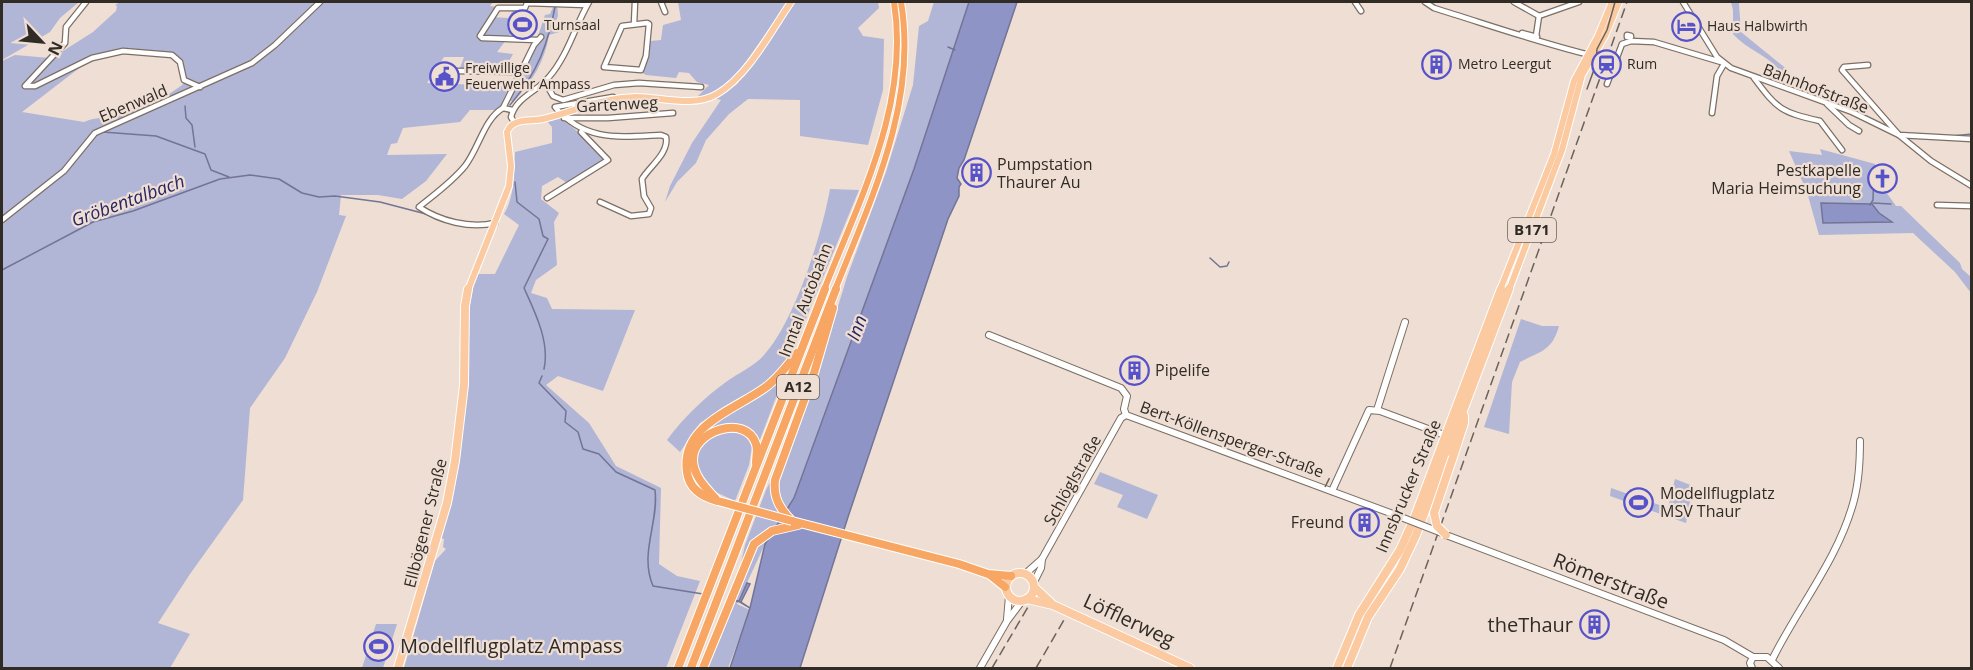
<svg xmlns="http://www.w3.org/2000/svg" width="1973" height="670" font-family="'Open Sans',sans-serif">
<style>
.green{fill:#b1b5d6;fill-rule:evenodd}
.water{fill:#8f94c6;stroke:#737496;stroke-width:1.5}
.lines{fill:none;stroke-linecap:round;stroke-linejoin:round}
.stream{stroke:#737496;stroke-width:1.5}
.minor-far1-casing{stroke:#7d6f65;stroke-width:7}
.minor-casing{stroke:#7d6f65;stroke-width:8}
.major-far1-casing{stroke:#fff;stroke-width:8}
.major-casing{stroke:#fff;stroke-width:10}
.highway-far1-casing{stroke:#fff;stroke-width:8}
.highway-casing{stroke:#fff;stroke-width:10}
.minor-far1{stroke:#fff;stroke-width:4.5}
.minor{stroke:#fff;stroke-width:6}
.major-far1{stroke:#fbcaa1;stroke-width:6}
.major{stroke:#fbcaa1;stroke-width:8}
.highway-far1{stroke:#f8a663;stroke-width:6}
.highway{stroke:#f8a663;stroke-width:8}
.tram{stroke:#6b625b;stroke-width:1.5}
.rail{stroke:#6b625b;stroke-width:1.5;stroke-dasharray:10 5;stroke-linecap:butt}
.minor-bridge-casing{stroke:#7d6f65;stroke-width:8;stroke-linecap:butt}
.major-bridge-casing{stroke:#fff;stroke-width:10;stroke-linecap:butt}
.highway-bridge-casing{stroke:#fff;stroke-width:10;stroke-linecap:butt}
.minor-bridge{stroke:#fff;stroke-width:6}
.major-bridge{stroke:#fbcaa1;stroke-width:8}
.highway-bridge{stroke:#f8a663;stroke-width:8}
.labels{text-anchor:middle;stroke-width:4.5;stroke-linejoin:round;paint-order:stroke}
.far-poi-label{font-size:14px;fill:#312b26;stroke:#eeded3;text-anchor:start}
.shield{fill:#eeded3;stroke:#6a615a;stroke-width:1.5}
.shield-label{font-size:15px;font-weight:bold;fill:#312b26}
.street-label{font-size:16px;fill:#312b26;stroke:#eeded3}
.poi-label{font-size:16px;fill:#312b26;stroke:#eeded3;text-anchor:start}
.water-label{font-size:18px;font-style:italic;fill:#282663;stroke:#eeded3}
.near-street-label{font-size:20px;fill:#312b26;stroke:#eeded3}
.near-poi-label{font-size:20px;fill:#312b26;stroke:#eeded3;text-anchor:end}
</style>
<rect width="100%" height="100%" fill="#eeded3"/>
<!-- green -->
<g class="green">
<path d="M2 2H79L60 18 50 32 2 60Z"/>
<path d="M120 2H493L490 6 497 7 491 17 508 18 514 9H523L512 32 497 52 513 54 504 71 460 68 464 57H444L427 83 509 86 501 105 496 110H470L460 122 403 128 397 143 391 144 387 155 447 154 426 181 402 199 378 195H341L339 215 346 216 317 292 285 358 250 408 243 500 190 574 158 623 190 634 170 668H2V61L15 55 50 58 22 86 27 88 35 85 27 86 52 58 93 32 116 11 117 6 115 5ZM128 51 175 56 187 81C168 97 145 108 121 115 108 119 96 116 84 122L22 112 91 59Z"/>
<path d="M551 2H557L558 16 554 26 566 25 563 31 549 35C545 61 532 82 514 101H509L538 41 545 36H538L545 15 550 14 554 5Z"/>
<path d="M665 2H788L733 80 714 94 696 98 709 85 697 82 689 73 679 72 676 78 646 75 641 72 646 64 650 41 661 40 663 25 681 20 678 2 666 3Z"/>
<path d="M791 2H878L879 8 858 28 863 36 884 39 883 90 868 145 800 136V100L748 99 729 114 706 140 696 163 677 182 665 202 670 186 692 143 721 100 715 98 737 84 762 50Z"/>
<path d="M934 2H969L914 169 794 498 765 544 737 604 750 610 728 668H707L731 608 745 545 766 490 796 431 819 368 847 277 886 172 913 85 919 26 928 21Z"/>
<path d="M1731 2H1739V4L1741 32 1789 71 1782 73C1770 56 1747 50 1733 34V10Z"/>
<path d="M559 116 609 158 570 185 558 177 542 186 541 199 559 213 554 222 557 265 536 280 531 293 547 298 552 309 635 310 603 391 558 376 546 385 589 423 616 466 661 488 659 564 677 576 700 581 666 668H404L435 561 446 549 443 547 444 539 441 538 458 469 467 395 469 309 476 274H495L519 225 504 214C515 197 514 171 515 152L552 143V127L546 120Z"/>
<path d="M1820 149 1875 164V182H1879L1896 206H1901L1960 263 1962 269 1971 277V293L1955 272 1913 233 1819 235 1807 192 1789 151 1822 155Z"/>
<path d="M830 189 859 190 801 331 785 363 764 384 700 423 680 452 667 440C683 418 705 397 726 382 738 373 755 366 764 355 795 321 822 234 830 189Z"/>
<path d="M1521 319 1542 326H1559C1552 351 1541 351 1520 362L1512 382 1509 434 1484 427Z"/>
<path d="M783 379 759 442 742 427H712L710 424Z"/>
<path d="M720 432C735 432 746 432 752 447L749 465 735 501 709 489 696 469 698 449 704 440Z"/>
<path d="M1100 472 1158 495 1147 519 1117 507 1123 495 1094 484Z"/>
<path d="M1675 479 1693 486 1686 523 1610 496 1611 488 1668 508Z"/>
<path d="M376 624H397L383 668H362Z"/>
</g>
<!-- water -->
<g class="water">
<path d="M969 2H1017L964 160 959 168 957 178 961 184 959 187V196L948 219 848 517 800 668H730L750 608 740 602 727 599 739 601 747 583 750 584 741 602 750 608 765 544 794 498 914 169Z"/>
<path d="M1821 203 1872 204 1879 213 1892 222 1823 223Z"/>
</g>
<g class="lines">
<!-- stream -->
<g class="stream">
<path d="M948 47 955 50"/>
<path d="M510 105C538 72 548 45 556 2"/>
<path d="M185 106 186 118 192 125 195 147"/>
<path d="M103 132 156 136 205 154 211 170 229 177"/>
<path d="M1952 136 1972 134"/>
<path d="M515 182 517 202 539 219 543 236 548 239 524 288C535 312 550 342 544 369"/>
<path d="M1873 203 1891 204"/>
<path d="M1870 205 1873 200 1874 168"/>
<path d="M1210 258 1220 267 1227 266 1229 262"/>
<path d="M2 270 93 222 133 211 220 179 250 175 279 179 302 193 319 197 335 196 380 202 426 214"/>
<path d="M542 376 539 383 566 411 565 422 578 432 583 449 599 454 616 472 655 490C659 523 639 553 653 586L703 594"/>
</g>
<defs>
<g id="minor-far1">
<path d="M86 2 66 27 65 43 25 86H35L92 58 123 51 172 55 180 62 184 80 200 87"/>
<path d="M661 2 665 12"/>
<path d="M1355 2 1361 11"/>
<path d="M1425 2 1434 8C1486 24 1537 42 1590 55"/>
<path d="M1514 2 1539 16"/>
<path d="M1683 2 1717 57 1731 68 1852 112 1899 135 1972 139"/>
<path d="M1539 16 1579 2"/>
<path d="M647 23 649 24 646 56 641 70 604 67 622 26Z"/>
<path d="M634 24 635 2"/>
<path d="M1522 33 1537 37"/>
<path d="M1627 35 1631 36V37H1627Z"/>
<path d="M1536 36 1539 16"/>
<path d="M537 40 482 38 480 36 498 8H525L527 3 586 5"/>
<path d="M1868 65 1844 67 1842 70 1899 135 1931 161 1972 186"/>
<path d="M455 71 520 72"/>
<path d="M1754 78C1778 110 1781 112 1820 121L1842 150"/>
<path d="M545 82 553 96 563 100 614 85 639 83 701 87"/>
<path d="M1607 84 1622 44 1631 41 1654 42 1721 62"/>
<path d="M1827 104 1849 125 1859 131"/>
<path d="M503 108 534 45 541 37"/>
<path d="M1712 113 1717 76 1724 64"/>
<path d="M564 118H608L673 113"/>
<path d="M514 122 511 117C516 97 537 92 549 77 568 55 575 26 589 2"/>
<path d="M547 198 608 160 581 132"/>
<path d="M600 202 631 216 649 214 651 208 644 196 642 179C650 166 669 153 666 137L661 135C619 137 585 142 555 107L613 97"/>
<path d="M1937 205 1972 206"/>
<path d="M2 220 64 171 95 133 252 63 275 45 320 2"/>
<path d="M495 223C470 229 440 221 419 207 435 194 452 182 465 166 479 148 484 119 503 108L512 110"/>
</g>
<g id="minor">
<path d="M989 335 1121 388 1127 396 1124 409 1126 415"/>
<path d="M1377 410 1405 322"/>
<path d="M1126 415 1393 514"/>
<path d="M1332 491 1369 410 1380 411 1447 436"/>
<path d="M1446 535 1724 640 1753 657"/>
<path d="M1025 574 1042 559 1121 418 1126 415"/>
<path d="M1034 582 1041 568 1042 559"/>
<path d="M1007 619 1009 596"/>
<path d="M1753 657H1767L1779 668"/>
<path d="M1772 660C1798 607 1839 558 1854 500 1859 481 1860 461 1860 441"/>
<path d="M980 668 1007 621 1022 601"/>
<path d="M1752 668 1750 663 1753 657"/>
</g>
<g id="major-far1">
<path d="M468 290 509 186 511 166 507 132C513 117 530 122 543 119 577 111 599 98 636 97 662 97 693 108 717 94 748 76 771 31 791 2"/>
<path d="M1500 290 1554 154 1574 81 1598 36 1612 2"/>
<path d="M1509 290 1562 150 1582 75 1605 36 1619 2"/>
</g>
<g id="major">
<path d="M1453 457 1464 423V416"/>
<circle cx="1020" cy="587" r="14"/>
<path d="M1035 588 1051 603"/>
<path d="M1027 599 1053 605 1190 668"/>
<path d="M398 668 447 503 455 461 464 385 465 306 468 289"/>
<path d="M1337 668 1359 615 1400 550 1414 519 1501 289"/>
<path d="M1347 668 1368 617 1400 569 1416 535 1509 289"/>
</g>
<g id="highway-far1">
<path d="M824 290C860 198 910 104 894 2"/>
<path d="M835 290C871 199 918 103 901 2"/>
</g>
<g id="highway">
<path d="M833 308 814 373 775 480C773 498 780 509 792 521L959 564 988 574 1011 576"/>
<path d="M717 500C707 489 694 477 693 461 691 431 746 413 756 444 758 450 756 457 756 463"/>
<path d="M718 501C702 497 689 489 687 472 680 425 735 410 766 387 778 378 788 365 797 353"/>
<path d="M990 575 1005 587"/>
<path d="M678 668 825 289"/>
<path d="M691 668 836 289"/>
<path d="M703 668 754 544 772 531 798 525"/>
</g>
</defs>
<!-- minor-far1 casing -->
<use href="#minor-far1" class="minor-far1-casing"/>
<!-- minor casing -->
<use href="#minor" class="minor-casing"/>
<!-- major-far1 casing -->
<use href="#major-far1" class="major-far1-casing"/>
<!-- major casing -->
<use href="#major" class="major-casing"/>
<!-- highway-far1 casing -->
<use href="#highway-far1" class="highway-far1-casing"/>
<!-- highway casing -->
<use href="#highway" class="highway-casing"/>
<!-- minor-far1 -->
<use href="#minor-far1" class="minor-far1"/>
<!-- minor -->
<use href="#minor" class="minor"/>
<!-- major-far1 -->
<use href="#major-far1" class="major-far1"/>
<!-- major -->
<use href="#major" class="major"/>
<!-- highway-far1 -->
<use href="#highway-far1" class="highway-far1"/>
<!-- highway -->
<use href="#highway" class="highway"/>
<!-- tram -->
<path class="tram" d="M1587 89 1596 64 1597 49 1607 30 1615 2"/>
<!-- rail -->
<g class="rail">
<path d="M1325 487 1330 477"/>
<path d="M992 668 1028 607"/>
<path d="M1036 668 1064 620"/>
<path d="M1390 668 1627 2"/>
</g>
<defs>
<path id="minor-bridge" d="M1393 514 1442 533"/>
<path id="major-bridge" d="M1446 535 1437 526 1434 513 1453 457"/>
<path id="highway-bridge" d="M718 501 792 521"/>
</defs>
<!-- minor-bridge casing -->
<use href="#minor-bridge" class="minor-bridge-casing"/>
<!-- major-bridge casing -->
<use href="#major-bridge" class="major-bridge-casing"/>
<!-- highway-bridge casing -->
<use href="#highway-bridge" class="highway-bridge-casing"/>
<!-- minor-bridge -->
<use href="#minor-bridge" class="minor-bridge"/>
<!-- major-bridge -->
<use href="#major-bridge" class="major-bridge"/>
<!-- highway-bridge -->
<use href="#highway-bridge" class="highway-bridge"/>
</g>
<!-- icons -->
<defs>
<symbol id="stadium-ring" viewBox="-11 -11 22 22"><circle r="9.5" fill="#eeded3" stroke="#5652c9" stroke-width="1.5"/><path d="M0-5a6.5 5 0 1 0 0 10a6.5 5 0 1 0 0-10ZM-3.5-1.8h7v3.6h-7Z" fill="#5652c9"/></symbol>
<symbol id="hotel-ring" viewBox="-11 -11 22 22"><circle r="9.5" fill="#eeded3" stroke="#5652c9" stroke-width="1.5"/><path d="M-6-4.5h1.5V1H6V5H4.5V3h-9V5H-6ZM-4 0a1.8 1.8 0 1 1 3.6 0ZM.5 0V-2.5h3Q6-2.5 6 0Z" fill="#5652c9"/></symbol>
<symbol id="building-ring" viewBox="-11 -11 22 22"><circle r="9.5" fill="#eeded3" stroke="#5652c9" stroke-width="1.5"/><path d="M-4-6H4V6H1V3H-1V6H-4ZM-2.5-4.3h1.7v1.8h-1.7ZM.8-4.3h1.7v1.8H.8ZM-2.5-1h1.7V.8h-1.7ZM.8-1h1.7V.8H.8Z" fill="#5652c9"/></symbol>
<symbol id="station-ring" viewBox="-11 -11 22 22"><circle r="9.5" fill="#eeded3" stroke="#5652c9" stroke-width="1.5"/><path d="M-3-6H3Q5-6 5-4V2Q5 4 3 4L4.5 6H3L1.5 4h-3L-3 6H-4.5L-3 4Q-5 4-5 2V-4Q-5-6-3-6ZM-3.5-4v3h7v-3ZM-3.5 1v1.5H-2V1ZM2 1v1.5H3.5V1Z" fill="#5652c9"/></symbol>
<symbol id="civic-ring" viewBox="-11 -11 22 22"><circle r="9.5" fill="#eeded3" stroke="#5652c9" stroke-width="1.5"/><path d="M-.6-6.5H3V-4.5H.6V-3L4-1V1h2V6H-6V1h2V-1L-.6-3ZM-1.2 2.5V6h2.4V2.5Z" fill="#5652c9"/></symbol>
<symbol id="church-ring" viewBox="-11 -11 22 22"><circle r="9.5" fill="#eeded3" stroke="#5652c9" stroke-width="1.5"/><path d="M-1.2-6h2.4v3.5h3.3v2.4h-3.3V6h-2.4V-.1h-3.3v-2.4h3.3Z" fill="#5652c9"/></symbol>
</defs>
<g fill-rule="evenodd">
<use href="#stadium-ring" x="506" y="8" width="33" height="33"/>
<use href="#hotel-ring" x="1670" y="10" width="33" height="33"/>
<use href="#building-ring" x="1420" y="48" width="33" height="33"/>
<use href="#station-ring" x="1590" y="48" width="33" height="33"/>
<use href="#civic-ring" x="428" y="60" width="33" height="33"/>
<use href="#building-ring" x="960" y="156" width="33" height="33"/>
<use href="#church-ring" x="1866" y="162" width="33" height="33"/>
<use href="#building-ring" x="1118" y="354" width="33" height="33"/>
<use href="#stadium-ring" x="1622" y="486" width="33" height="33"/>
<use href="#building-ring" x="1348" y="506" width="33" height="33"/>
<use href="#building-ring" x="1578" y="608" width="33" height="33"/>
<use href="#stadium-ring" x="362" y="630" width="33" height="33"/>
</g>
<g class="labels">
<!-- far-poi labels -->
<g class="far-poi-label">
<text x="544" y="30">Turnsaal</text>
<text x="1707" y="31">Haus Halbwirth</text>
<text x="1458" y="69">Metro Leergut</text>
<text x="1627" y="69">Rum</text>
<text x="465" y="73">Freiwillige<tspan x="465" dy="16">Feuerwehr Ampass</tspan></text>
</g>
<!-- shield labels -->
<g class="shield">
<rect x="1508" y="218" width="48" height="24" rx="4.5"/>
<rect x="777" y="375" width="42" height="24" rx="4.5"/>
</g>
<g class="shield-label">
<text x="1532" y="235">B171</text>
<text x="798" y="392">A12</text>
</g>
<!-- street labels -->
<g class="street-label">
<text transform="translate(1816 88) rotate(21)" y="6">Bahnhofstraße</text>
<text transform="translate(133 103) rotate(-23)" y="6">Ebenwald</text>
<text transform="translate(617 104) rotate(-3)" y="6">Gartenweg</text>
<text transform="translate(805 300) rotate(-69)" y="6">Inntal Autobahn</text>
<text transform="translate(1232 439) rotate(20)" y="6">Bert-Köllensperger-Straße</text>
<text transform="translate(1072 480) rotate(-61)" y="6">Schlöglstraße</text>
<text transform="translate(1408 486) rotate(-67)" y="6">Innsbrucker Straße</text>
<text transform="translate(425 523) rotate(-76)" y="6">Ellbögener Straße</text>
</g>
<!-- poi labels -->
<g class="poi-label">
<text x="997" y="170">Pumpstation<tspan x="997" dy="18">Thaurer Au</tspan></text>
<text x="1861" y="176" text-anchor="end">Pestkapelle<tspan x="1861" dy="18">Maria Heimsuchung</tspan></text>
<text x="1155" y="376">Pipelife</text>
<text x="1660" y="499">Modellflugplatz<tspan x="1660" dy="18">MSV Thaur</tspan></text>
<text x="1344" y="528" text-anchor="end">Freund</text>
</g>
<!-- water labels -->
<g class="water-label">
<text transform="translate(128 201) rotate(-20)" y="6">Gröbentalbach</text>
<text transform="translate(857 328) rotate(-70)" y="6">Inn</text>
</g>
<!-- near-street labels -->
<g class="near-street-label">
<text transform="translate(1611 581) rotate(21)" y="7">Römerstraße</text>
<text transform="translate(1129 620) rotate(25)" y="7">Löfflerweg</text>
</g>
<!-- near-poi labels -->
<g class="near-poi-label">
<text x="1573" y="632">theThaur</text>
<text x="400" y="653" text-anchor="start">Modellflugplatz Ampass</text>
</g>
</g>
<!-- border -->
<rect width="1973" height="670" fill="none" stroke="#312b26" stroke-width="6"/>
<!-- north arrow -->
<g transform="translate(42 42) rotate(116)" stroke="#eeded3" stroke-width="4.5" paint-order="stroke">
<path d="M0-4.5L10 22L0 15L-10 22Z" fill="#312b26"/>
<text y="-9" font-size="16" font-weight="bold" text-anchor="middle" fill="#312b26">N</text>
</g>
</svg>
